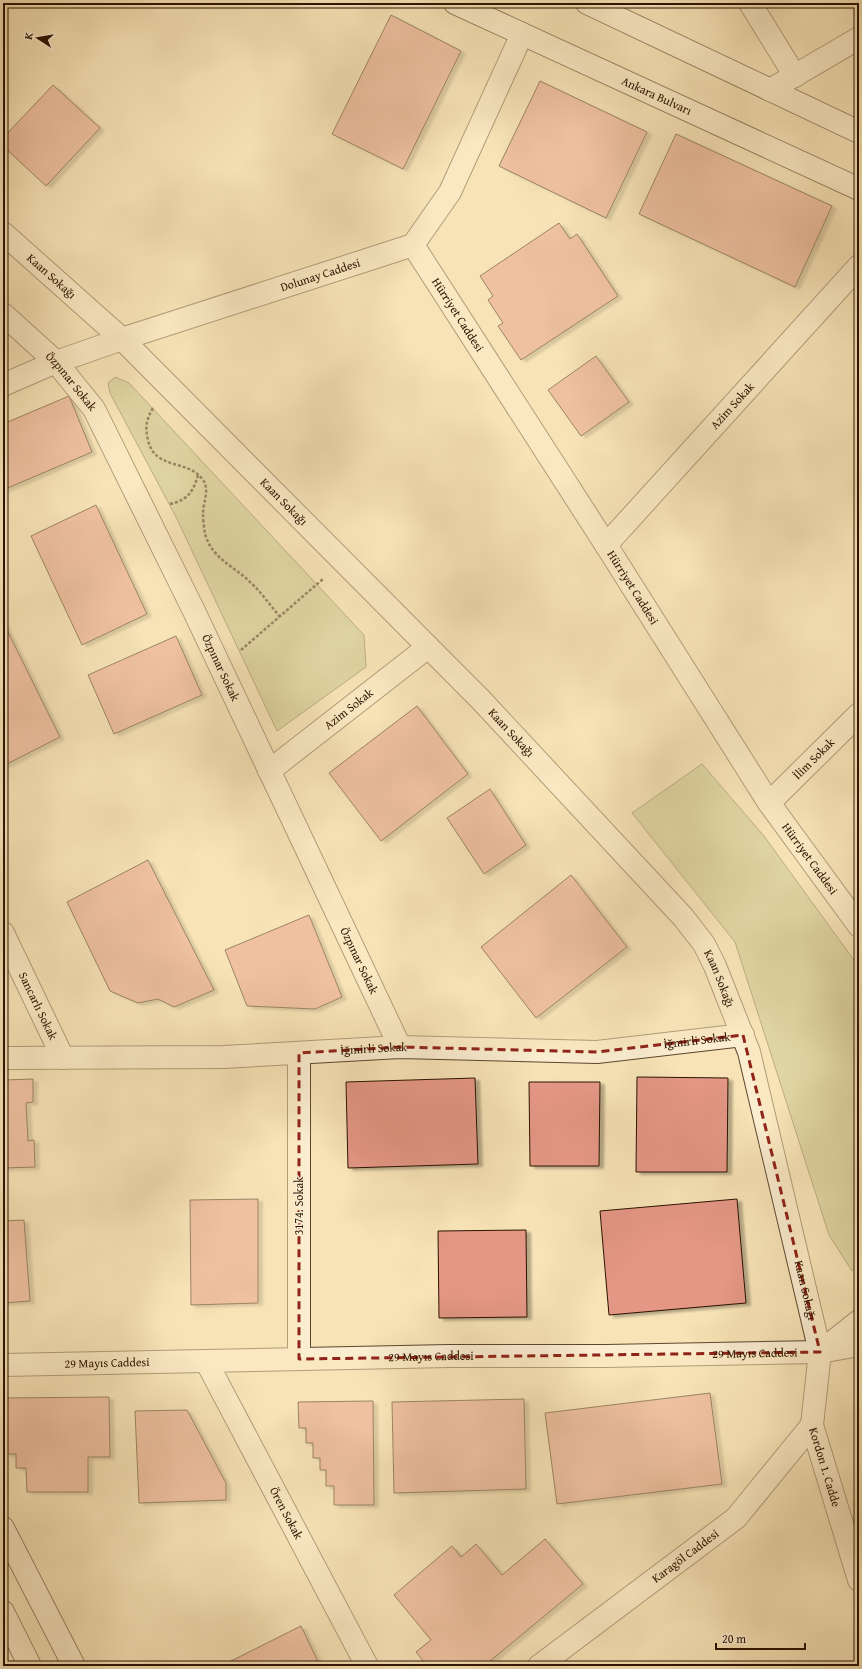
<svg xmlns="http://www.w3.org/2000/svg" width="862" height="1669" font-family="'Gentium Book Plus',serif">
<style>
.green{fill:#c1c38b;stroke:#766a46}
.building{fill:#e49785;stroke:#2b1200;filter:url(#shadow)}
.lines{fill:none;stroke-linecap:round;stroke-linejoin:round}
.minor-casing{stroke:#5e462e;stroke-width:24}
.tertiary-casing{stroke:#5e462e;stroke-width:24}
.secondary-casing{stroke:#2b1200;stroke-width:24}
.path{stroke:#2b1200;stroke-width:2.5;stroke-dasharray:3 2;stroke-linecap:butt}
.minor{stroke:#faedd0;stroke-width:22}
.tertiary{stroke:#faedd0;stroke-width:22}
.secondary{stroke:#faedd0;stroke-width:22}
.marked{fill:none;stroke:#8f2418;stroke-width:3;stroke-dasharray:8 5;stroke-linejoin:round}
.labels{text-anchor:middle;stroke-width:3;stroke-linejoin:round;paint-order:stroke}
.street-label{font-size:12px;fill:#2b1200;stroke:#faedd0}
</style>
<defs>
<filter id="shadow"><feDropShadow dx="4.5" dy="2.5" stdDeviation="1" flood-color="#0004"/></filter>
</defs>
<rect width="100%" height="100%" fill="#f7e3b6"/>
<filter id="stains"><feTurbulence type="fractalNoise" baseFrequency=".005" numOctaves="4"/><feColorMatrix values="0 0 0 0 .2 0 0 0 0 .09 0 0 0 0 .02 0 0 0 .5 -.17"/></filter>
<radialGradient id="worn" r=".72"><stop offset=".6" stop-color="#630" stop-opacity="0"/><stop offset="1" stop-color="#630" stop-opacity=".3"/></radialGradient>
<!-- green -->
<g class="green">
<path d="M115 377 129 383 364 635 366 667 277 731 176 517 110 393 108 383Z"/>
<path d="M702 764 764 836 859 967V1266L852 1271 829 1235 735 942 632 813Z"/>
</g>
<!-- building -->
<g class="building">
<path d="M391 15 461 51 403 169 332 134Z"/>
<path d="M540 81 647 132 606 218 499 166Z"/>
<path d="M53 85 100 128 46 186 3 146V138Z"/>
<path d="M676 134 832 206 795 287 639 214Z"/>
<path d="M559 223 570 239 577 234 618 296 521 360 498 326 503 323 488 300 493 296 480 276Z"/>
<path d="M596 356 629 402 581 436 548 390Z"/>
<path d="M69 396 92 452 3 490V424Z"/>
<path d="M96 505 147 614 82 645 31 536Z"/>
<path d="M3 622 60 737 3 766Z"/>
<path d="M176 636 202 695 114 734 88 675Z"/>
<path d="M417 706 468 774 381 841 329 773Z"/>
<path d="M490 789 526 845 484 874 447 818Z"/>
<path d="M148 860 214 990 174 1007 158 999 138 1003 110 991 67 902Z"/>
<path d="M571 875 627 947 536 1018 481 947Z"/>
<path d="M309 915 342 997 315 1009 247 1006 225 950Z"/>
<path d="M637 1077 728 1078 727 1172H636Z"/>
<path d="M475 1078 478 1164 348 1168 346 1082Z"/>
<path d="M33 1079V1102L26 1103 28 1141 34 1140 35 1167 3 1168V1080Z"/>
<path d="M529 1082H600L599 1166H530Z"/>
<path d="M258 1199V1303L191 1305 190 1200Z"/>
<path d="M737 1199 746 1303 609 1315 600 1211Z"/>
<path d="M24 1220 30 1301 3 1303V1221Z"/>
<path d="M526 1230 527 1317 439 1318 438 1231Z"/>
<path d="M710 1393 722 1484 557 1504 545 1413Z"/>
<path d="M109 1397 110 1457H88V1492H27L26 1468H16V1454H6L5 1398Z"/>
<path d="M524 1399 526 1489 394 1493 392 1402Z"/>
<path d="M373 1401 374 1505H334V1486H326V1470H320V1458H313V1443H306V1428H299L298 1402Z"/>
<path d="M187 1410 226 1483V1500L139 1503 135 1411Z"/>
<path d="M545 1539 583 1584 484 1666H427L416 1652 431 1640 394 1595 452 1546 461 1557 476 1544 502 1575Z"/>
<path d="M301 1626 320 1666H224L223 1665Z"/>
</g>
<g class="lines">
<defs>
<g id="minor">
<path d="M750 3 795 76"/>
<path d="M770 90 859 38"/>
<path id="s1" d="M3 233 122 339 481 700 683 917 704 944 715 966 749 1052 820 1352 812 1425 859 1580"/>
<path id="s2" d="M3 314 56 362 94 409 193 609 400 1047"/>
<path id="s3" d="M3 385 56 362 122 339 413 245 450 192 522 34"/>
<path id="s4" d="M606 545 859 266"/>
<path id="s5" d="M269 771 428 647"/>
<path id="s6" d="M769 803 859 714"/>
<path id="s7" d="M3 933 63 1058"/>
<path id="s8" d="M3 1058 224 1057 400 1047 597 1052 743 1035"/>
<path d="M820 1352 859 1321"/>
<path d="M299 1359V1053"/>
<path id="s9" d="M206 1361 367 1666"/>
<path id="s10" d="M539 1666 736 1518 812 1425"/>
</g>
<g id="tertiary">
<path id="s11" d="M413 245 606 545 769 803 859 926"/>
<path id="s12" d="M3 1365 449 1356H606L820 1352 859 1345"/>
</g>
<g id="secondary">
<path id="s13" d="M455 3 859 189"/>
<path d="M587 3 859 132"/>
<path d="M3 1528 74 1666"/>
<path d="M3 1612 30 1666"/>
</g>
</defs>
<!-- minor casing -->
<use href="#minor" class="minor-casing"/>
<!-- tertiary casing -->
<use href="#tertiary" class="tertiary-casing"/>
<!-- secondary casing -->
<use href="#secondary" class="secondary-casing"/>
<!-- path -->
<g class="path">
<path d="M153 408C146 420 145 427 148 440 155 471 187 458 203 480 210 489 203 504 203 513 203 519 204 528 205 534 213 560 233 565 250 582 261 592 270 605 280 617"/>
<path d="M170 504C188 500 193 492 198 475"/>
<path d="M241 650 323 579"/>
</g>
<!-- minor -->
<use href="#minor" class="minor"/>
<!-- tertiary -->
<use href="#tertiary" class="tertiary"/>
<!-- secondary -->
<use href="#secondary" class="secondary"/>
</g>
<!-- marked area -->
<path d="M0 0H862V1669H0ZM743 1035 820 1352 299 1359V1053L400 1047 597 1052Z" fill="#f7e3b6" fill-opacity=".55" fill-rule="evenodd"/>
<path class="marked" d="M743 1035 820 1352 299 1359V1053L400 1047 597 1052Z"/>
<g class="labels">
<!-- street labels -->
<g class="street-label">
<text dy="4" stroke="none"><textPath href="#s13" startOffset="222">Ankara Bulvarı</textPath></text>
<text dy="4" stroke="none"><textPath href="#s3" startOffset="336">Dolunay Caddesi</textPath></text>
<text dy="4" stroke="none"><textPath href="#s1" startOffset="65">Kaan Sokağı</textPath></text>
<text dy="4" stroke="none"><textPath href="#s11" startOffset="83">Hürriyet Caddesi</textPath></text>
<text dy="4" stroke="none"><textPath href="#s2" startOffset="96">Özpınar Sokak</textPath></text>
<text dy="4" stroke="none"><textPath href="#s4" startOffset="188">Azim Sokak</textPath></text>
<text dy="4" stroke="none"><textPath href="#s1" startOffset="389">Kaan Sokağı</textPath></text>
<text dy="4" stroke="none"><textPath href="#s11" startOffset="407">Hürriyet Caddesi</textPath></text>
<text dy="4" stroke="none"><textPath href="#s2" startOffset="420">Özpınar Sokak</textPath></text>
<text dy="4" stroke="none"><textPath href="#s5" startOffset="101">Azim Sokak</textPath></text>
<text dy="4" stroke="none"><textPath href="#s1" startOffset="713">Kaan Sokağı</textPath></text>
<text dy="4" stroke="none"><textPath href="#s6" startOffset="63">İlim Sokak</textPath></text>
<text dy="4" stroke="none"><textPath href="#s11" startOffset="731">Hürriyet Caddesi</textPath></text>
<text dy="4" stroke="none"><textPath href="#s2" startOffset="744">Özpınar Sokak</textPath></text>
<text dy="4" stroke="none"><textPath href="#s1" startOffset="1037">Kaan Sokağı</textPath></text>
<text dy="4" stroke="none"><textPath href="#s7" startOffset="81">Sancarlı Sokak</textPath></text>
<text dy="4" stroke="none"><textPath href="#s8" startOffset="695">İğmirli Sokak</textPath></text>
<text dy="4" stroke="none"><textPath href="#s8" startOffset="371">İğmirli Sokak</textPath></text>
<text transform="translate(299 1206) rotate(-90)" y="4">3174. Sokak</text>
<text dy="4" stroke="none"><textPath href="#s1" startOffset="1361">Kaan Sokağı</textPath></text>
<text dy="4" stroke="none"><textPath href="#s12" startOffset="752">29 Mayıs Caddesi</textPath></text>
<text dy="4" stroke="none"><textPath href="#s12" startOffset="428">29 Mayıs Caddesi</textPath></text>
<text dy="4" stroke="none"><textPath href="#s12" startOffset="104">29 Mayıs Caddesi</textPath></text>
<text dy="4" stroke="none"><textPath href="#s1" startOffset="1542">Kordon 1. Cadde</textPath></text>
<text dy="4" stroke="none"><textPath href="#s9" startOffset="172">Ören Sokak</textPath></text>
<text dy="4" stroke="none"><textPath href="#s10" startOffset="183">Karagöl Caddesi</textPath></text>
</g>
</g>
<!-- margin -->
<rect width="862" height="1669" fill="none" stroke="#f7e3b6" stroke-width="16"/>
<rect x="4" y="4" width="854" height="1661" fill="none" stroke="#2b1200" stroke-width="2"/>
<rect x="8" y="8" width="846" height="1653" fill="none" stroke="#2b1200"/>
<!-- north arrow -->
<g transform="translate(38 38) rotate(282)" stroke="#faedd0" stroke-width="3" paint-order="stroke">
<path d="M0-3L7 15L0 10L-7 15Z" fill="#2b1200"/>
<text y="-6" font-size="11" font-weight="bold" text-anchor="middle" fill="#2b1200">K</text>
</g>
<!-- scale -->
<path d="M716 1643v6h89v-6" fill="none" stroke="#2b1200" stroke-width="2"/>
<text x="722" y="1643" font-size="12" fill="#2b1200" stroke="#faedd0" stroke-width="3" paint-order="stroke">20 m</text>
<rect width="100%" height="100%" filter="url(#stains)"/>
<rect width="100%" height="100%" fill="url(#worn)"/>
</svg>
